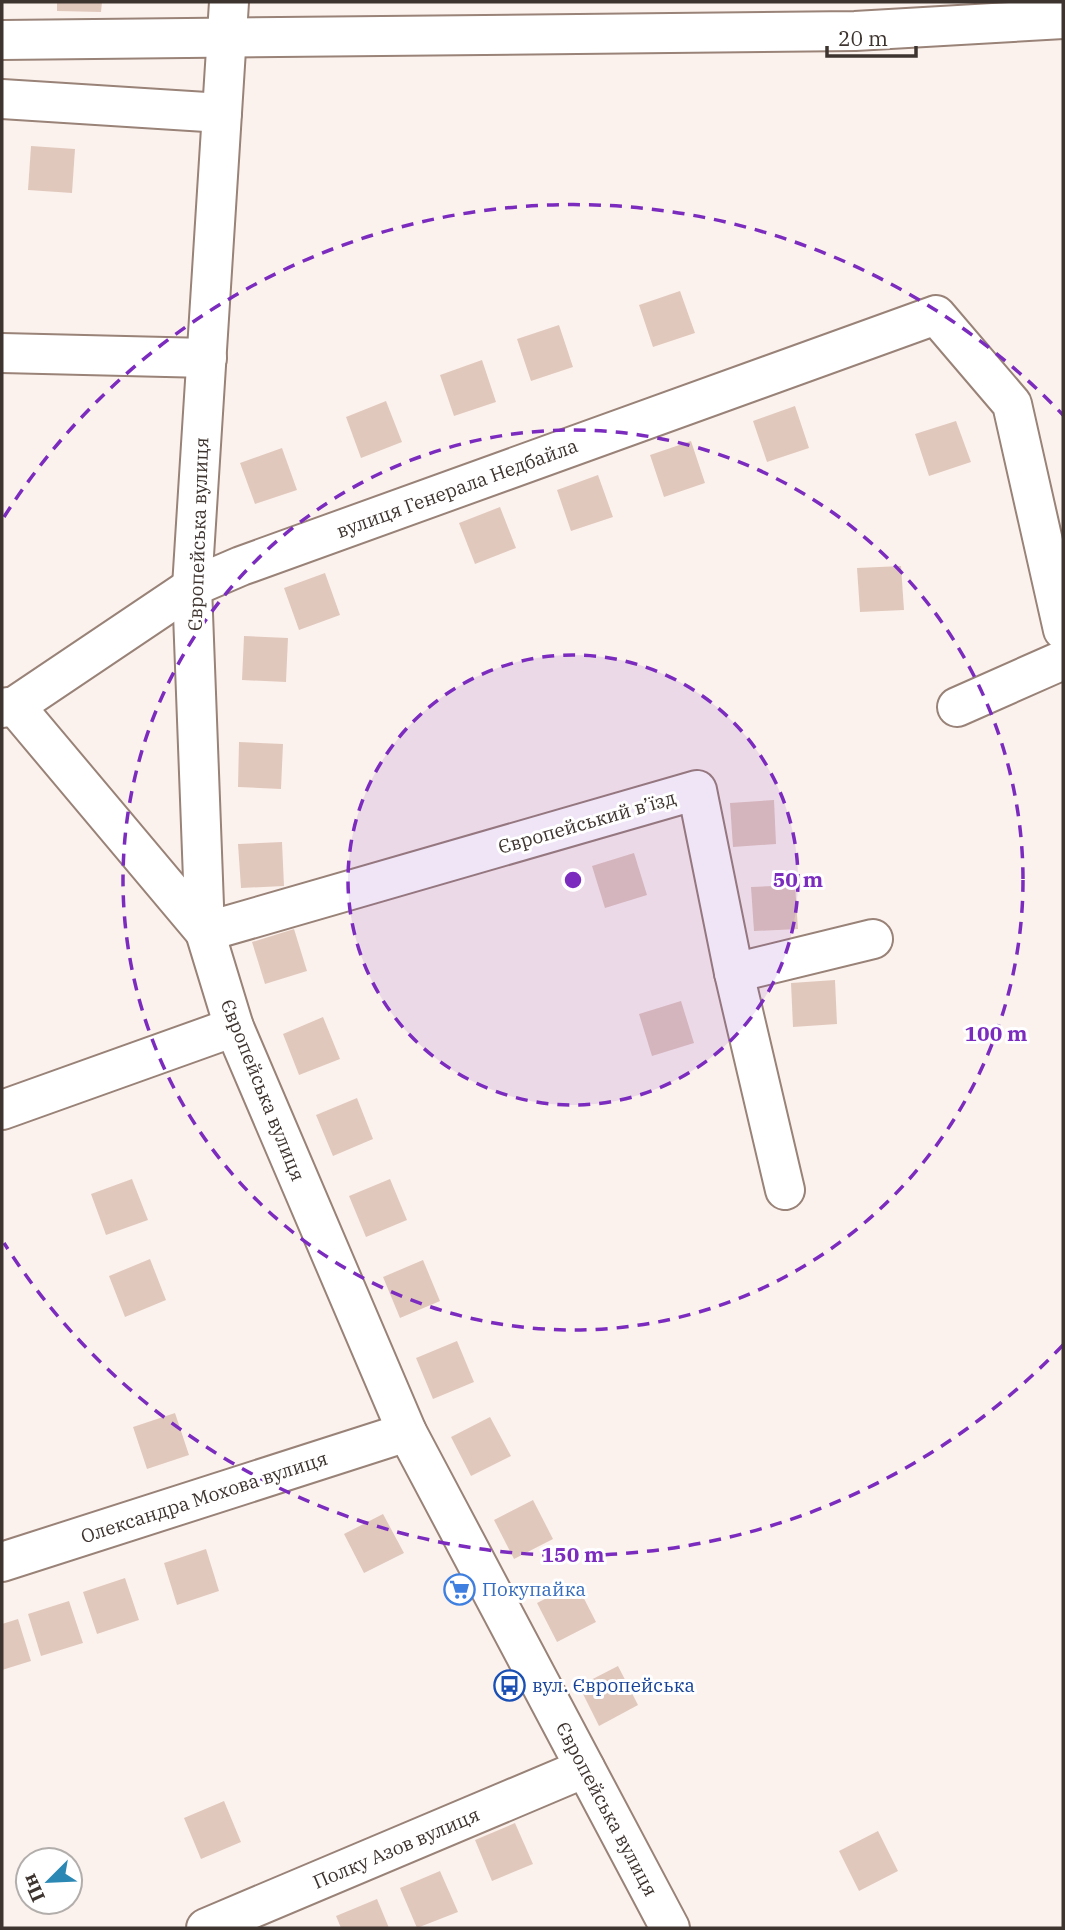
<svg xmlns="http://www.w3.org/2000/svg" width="1065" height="1930" font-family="'IBM Plex Serif',serif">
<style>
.building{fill:#e1c8bd}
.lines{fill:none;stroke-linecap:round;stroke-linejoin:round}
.minor-casing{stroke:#998277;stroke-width:42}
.minor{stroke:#fff;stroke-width:38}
.ring{fill:none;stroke:#7b2cbf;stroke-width:3.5;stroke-dasharray:12 9}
.labels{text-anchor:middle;stroke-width:6;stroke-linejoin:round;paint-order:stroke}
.street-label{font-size:19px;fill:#3e342f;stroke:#fff}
.shop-label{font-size:19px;fill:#366cbe;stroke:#fff;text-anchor:start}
.transit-label{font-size:19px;fill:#164399;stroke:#fff;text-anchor:start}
.centre{fill:#7b2cbf;stroke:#fff;stroke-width:3.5}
.ring-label{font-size:21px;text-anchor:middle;font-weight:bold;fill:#7b2cbf;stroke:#fff;stroke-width:6;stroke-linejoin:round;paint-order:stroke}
</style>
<rect width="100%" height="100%" fill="#fcf2ed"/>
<!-- building -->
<g class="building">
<path d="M57 2H102L101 12 57 11Z"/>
<path d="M31 146 75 149 72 193 28 190Z"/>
<path d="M680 291 695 333 653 347 639 305Z"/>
<path d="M559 325 573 367 531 381 517 339Z"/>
<path d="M482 360 496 402 454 416 440 375Z"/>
<path d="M386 401 402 442 361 458 346 417Z"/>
<path d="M795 406 809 448 767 462 753 421Z"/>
<path d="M956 421 971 462 929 476 915 434Z"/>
<path d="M691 441 705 483 664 497 650 455Z"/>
<path d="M282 448 297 490 255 504 240 463Z"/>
<path d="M598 475 613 517 571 531 557 490Z"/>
<path d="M500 507 516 548 475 564 459 523Z"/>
<path d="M901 566 904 610 860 612 857 568Z"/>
<path d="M325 573 340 615 299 630 284 588Z"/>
<path d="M244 636 288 638 286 682 242 680Z"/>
<path d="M239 742 283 744 281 789 238 787Z"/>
<path d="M774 800 776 844 733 847 730 803Z"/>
<path d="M282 842 284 886 241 888 238 844Z"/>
<path d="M634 853 647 895 605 908 592 866Z"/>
<path d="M795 885 798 929 754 931 751 887Z"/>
<path d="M294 929 307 971 265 984 252 942Z"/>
<path d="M835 980 837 1024 793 1027 791 983Z"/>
<path d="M681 1001 694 1043 652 1056 639 1014Z"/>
<path d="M323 1017 340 1059 299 1075 283 1034Z"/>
<path d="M357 1098 373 1139 333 1156 316 1115Z"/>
<path d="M132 1179 148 1220 106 1235 91 1194Z"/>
<path d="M390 1179 407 1220 366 1237 349 1196Z"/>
<path d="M150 1259 166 1300 125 1317 109 1276Z"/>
<path d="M423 1260 440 1301 400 1318 383 1277Z"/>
<path d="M457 1341 474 1382 433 1399 416 1358Z"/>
<path d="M175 1413 189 1455 147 1469 133 1427Z"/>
<path d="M490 1417 511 1456 471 1476 451 1437Z"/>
<path d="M533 1500 553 1539 514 1559 494 1520Z"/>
<path d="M383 1514 404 1553 364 1573 344 1534Z"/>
<path d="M206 1549 219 1591 177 1605 164 1563Z"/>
<path d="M125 1578 139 1620 97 1634 83 1592Z"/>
<path d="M576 1583 596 1622 557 1642 537 1603Z"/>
<path d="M69 1601 83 1643 41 1656 28 1614Z"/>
<path d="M18 1619 31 1661 2 1670V1624Z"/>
<path d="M618 1666 638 1705 599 1726 579 1686Z"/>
<path d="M224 1801 241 1842 201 1859 184 1818Z"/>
<path d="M515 1823 533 1864 492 1881 475 1840Z"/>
<path d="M878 1831 898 1871 859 1891 839 1851Z"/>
<path d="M440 1871 458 1912 417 1928 400 1888Z"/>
<path d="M377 1899 389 1928H341L336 1916Z"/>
</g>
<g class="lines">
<defs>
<g id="minor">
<path d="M229 2 192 587 205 932 234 1027 407 1432 670 1928"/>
<path d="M2 40 855 31 1063 19"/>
<path d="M2 99 222 113"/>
<path d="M2 353 207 358"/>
<path d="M15 706 205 932 697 790 734 973 785 1190"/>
<path d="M957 707 1063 660"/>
<path d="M2 708 15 706 192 587 241 566 936 315 1012 404 1063 630"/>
<path d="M734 973 873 939"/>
<path d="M2 1110 234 1027"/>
<path d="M2 1562 407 1432"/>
<path d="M206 1928 585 1768"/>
</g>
</defs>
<!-- minor casing -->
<use href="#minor" class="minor-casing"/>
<!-- minor -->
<use href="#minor" class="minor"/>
</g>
<!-- distance rings -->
<circle cx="573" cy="880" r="225" fill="#7b2cbf" fill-opacity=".12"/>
<g class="ring">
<circle cx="573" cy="880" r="225"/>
<circle cx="573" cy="880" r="450"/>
<path d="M1063 1345A675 675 0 0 1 4 1243M4 517A675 675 0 0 1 1063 415"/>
</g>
<!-- icons -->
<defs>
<symbol id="supermarket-ring" viewBox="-11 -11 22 22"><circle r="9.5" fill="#fff" stroke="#3f7fe0" stroke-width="1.5"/><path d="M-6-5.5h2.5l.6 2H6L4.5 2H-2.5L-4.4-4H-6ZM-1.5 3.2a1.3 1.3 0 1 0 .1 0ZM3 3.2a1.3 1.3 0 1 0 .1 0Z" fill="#3f7fe0"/></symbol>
<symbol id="bus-ring" viewBox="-11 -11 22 22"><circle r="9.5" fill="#fff" stroke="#1a4fb4" stroke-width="1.5"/><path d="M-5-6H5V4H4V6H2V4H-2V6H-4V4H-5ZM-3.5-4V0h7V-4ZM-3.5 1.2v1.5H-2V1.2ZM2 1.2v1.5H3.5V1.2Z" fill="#1a4fb4"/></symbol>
</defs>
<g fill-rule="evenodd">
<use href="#supermarket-ring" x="442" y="1572" width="35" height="35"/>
<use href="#bus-ring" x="492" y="1668" width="35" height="35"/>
</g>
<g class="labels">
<!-- street labels -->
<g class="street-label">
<text transform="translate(457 488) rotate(-20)" y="7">вулиця Генерала Недбайла</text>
<text transform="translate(198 534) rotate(-88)" y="7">Європейська вулиця</text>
<text transform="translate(587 822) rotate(-16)" y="7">Європейський в’їзд</text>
<text transform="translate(263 1090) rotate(68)" y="7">Європейська вулиця</text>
<text transform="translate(204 1497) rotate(-18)" y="7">Олександра Мохова вулиця</text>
<text transform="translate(607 1809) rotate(62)" y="7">Європейська вулиця</text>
<text transform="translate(396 1848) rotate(-23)" y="7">Полку Азов вулиця</text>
</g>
<!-- shop labels -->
<g class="shop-label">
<text x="482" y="1596">Покупайка</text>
</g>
<!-- transit labels -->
<g class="transit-label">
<text x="532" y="1692">вул. Європейська</text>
</g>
</g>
<circle cx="573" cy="880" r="10" class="centre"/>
<g class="ring-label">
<text x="798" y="887">50 m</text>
<text x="996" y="1041">100 m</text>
<text x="573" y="1562">150 m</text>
</g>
<!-- border -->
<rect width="1065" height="1930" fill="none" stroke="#3e342f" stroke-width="7"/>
<!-- north arrow -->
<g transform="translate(49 1881) rotate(246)"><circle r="33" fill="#ffffff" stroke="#b2aeac" stroke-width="2"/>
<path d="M0-5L12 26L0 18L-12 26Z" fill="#2b88b4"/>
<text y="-10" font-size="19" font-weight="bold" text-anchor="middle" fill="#3e342f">Пн</text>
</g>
<!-- scale -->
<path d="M827 46v10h89v-10" fill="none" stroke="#3e342f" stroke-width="3.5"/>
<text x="838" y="46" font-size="21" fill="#3e342f" stroke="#ffffff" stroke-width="5" paint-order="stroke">20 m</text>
</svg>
